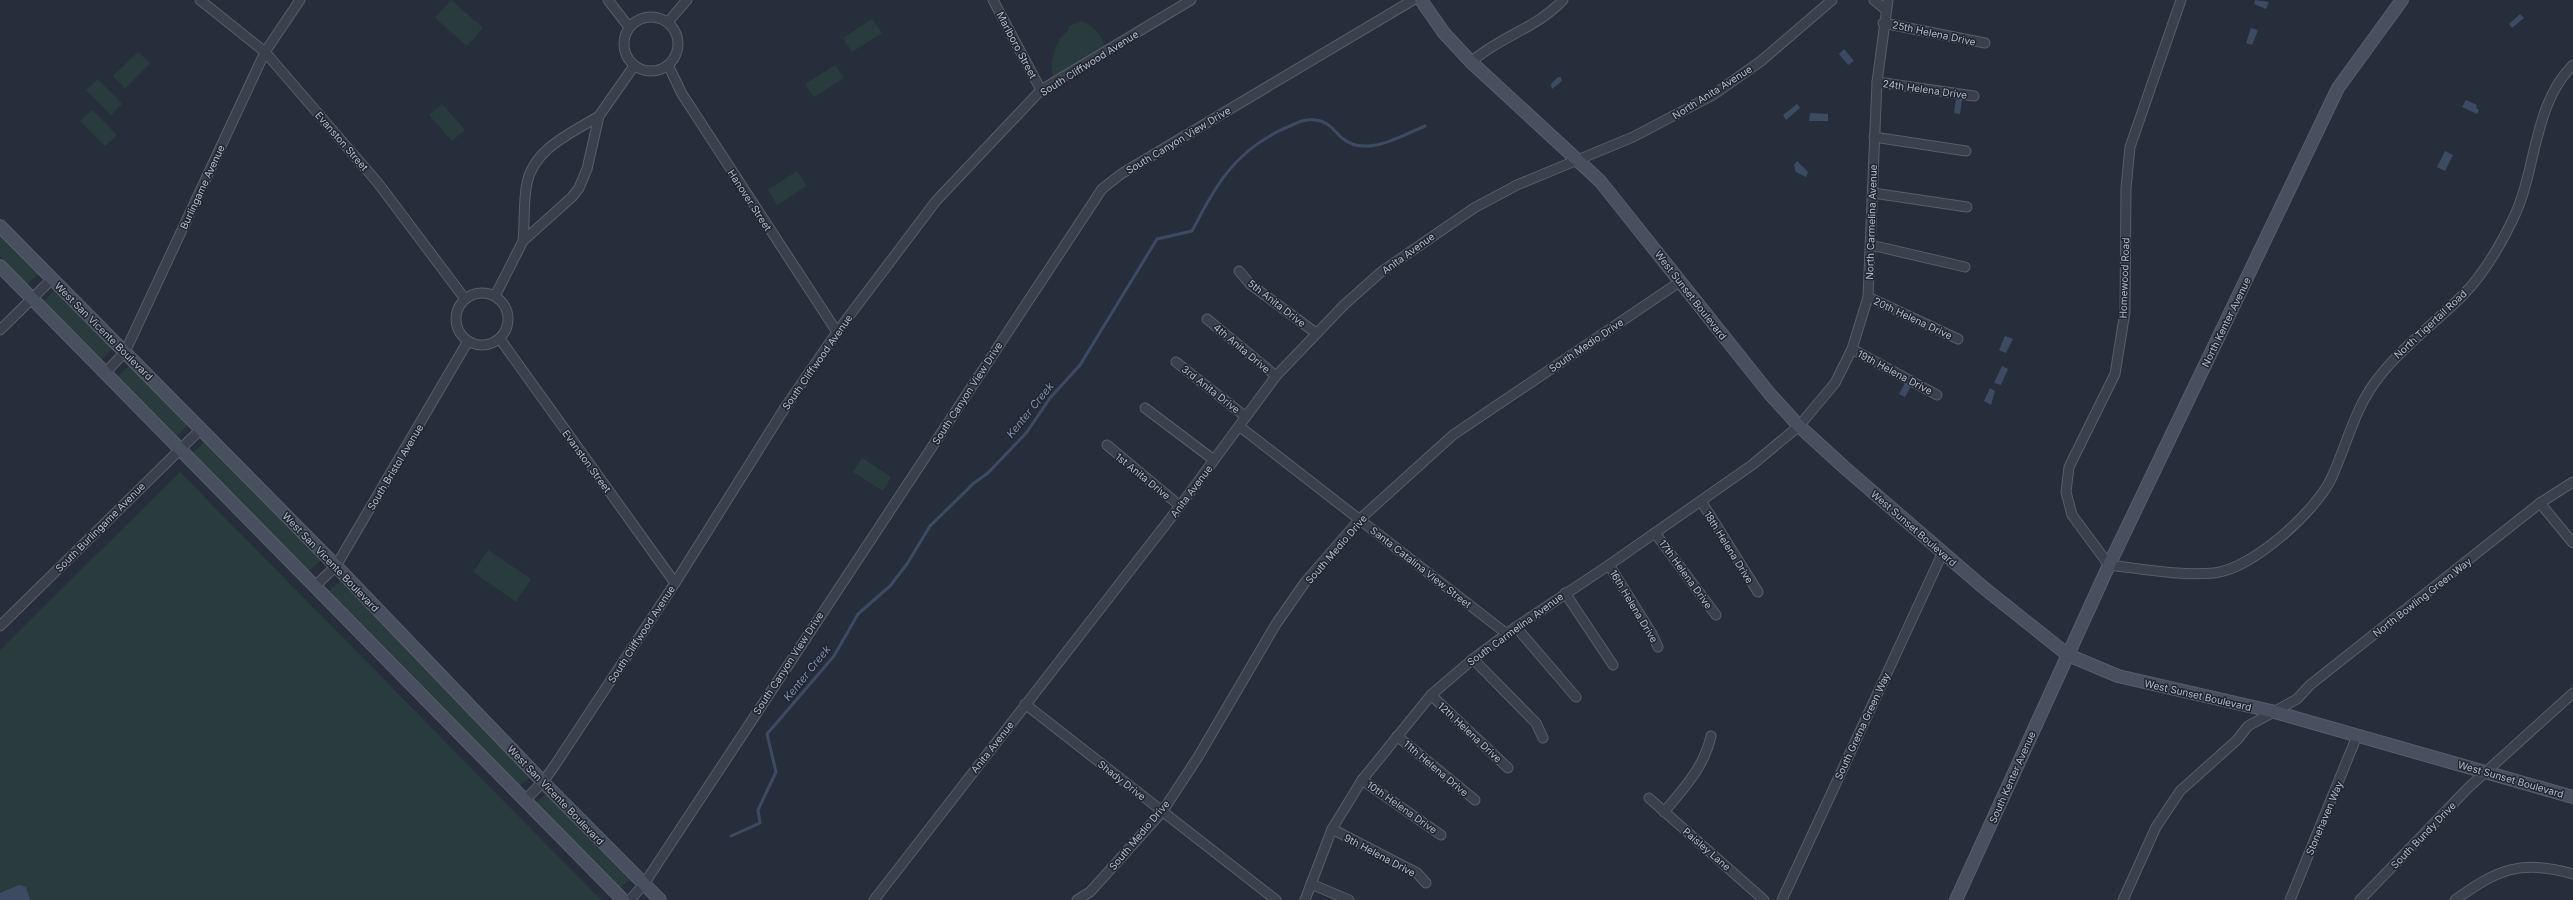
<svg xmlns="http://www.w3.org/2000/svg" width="2573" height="900" font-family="Inter,sans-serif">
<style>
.green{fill:#293b3d}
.water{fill:#3d4b62}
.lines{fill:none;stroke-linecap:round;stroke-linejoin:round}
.stream{stroke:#3d4b62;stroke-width:3}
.street-casing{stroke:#585e6a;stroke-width:11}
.secondary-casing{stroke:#585e6a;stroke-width:14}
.street{stroke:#3a404c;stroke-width:9}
.secondary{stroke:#484f5e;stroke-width:12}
.labels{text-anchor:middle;stroke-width:3;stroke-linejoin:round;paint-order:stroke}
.street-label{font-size:10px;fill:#b5bbc7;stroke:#1f2531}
.water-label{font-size:11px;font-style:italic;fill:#8090ab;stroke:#1f2531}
</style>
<rect width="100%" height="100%" fill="#262e3b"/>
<!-- green -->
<g class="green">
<path d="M451 0 483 28 467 46 435 18Z"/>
<path d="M872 19 882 33 852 52 843 38Z"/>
<path d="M1081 21C1093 24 1101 35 1105 47L1054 79C1049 67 1053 50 1060 39 1064 34 1068 33 1069 26Z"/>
<path d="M138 52 150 63 125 88 113 76Z"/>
<path d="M835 65 844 78 814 97 805 84Z"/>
<path d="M98 79 122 104 111 115 86 90Z"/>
<path d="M442 104 465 130 452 141 429 115Z"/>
<path d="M92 110 117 135 105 146 80 121Z"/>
<path d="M797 171 807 186 777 205 768 190Z"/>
<path d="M0 234 39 273 27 284 0 256Z"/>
<path d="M55 290 113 348 101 360 44 301Z"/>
<path d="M130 365 188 425 177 436 118 376Z"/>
<path d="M205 441 321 560 309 571 193 453Z"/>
<path d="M862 458 891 477 883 491 853 472Z"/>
<path d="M180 472 601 900H0V650Z"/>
<path d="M488 550 531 579 516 602 473 572Z"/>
<path d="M341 580 532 775 520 786 329 591Z"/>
<path d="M548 792 632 877 620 888 536 803Z"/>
</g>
<!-- water -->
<g class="water">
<path d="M2255 0 2269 2 2266 9 2254 4Z"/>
<path d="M2520 14 2524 18 2512 28 2509 24Z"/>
<path d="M2251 28 2258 30 2252 45 2246 43Z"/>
<path d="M1844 49 1854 61 1848 65 1839 54Z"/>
<path d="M1558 77H1561L1562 81 1552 89 1551 84Z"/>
<path d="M1956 99 1962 100 1960 114 1954 113Z"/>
<path d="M2466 100 2477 105 2476 108 2479 110 2477 114 2462 107Z"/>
<path d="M1797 104 1800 108 1786 120 1783 115Z"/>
<path d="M1810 113 1828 114V121H1809Z"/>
<path d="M2445 151 2453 155 2445 171 2437 167Z"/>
<path d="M1797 161 1808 172 1806 177 1796 172 1794 165Z"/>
<path d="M2005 336 2013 339 2006 353 1999 350Z"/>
<path d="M2002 366 2008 369 2001 385 1994 383Z"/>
<path d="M1905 383 1911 386 1905 397 1899 394Z"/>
<path d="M1990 388 1995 391 1991 405 1984 401Z"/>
<path d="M19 885 26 887 30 900H0V893Z"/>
</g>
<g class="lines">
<!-- stream -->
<path class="stream" d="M731 836 760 823 758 810 776 772 767 734 834 656 858 614 890 586 907 564 930 526 974 483 988 473 1027 432 1050 398 1080 365 1157 239 1192 231C1216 185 1234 152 1283 129 1293 125 1304 118 1315 120 1328 121 1333 130 1342 138 1366 158 1401 136 1425 126"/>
<defs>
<g id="street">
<path d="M200 0 265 52 378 183 465 299"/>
<path d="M608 0 629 27"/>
<path d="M993 0 1041 90"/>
<path d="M1874 0 1886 10"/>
<path d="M2181 0 2130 147 2126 188 2125 312 2115 374 2069 467 2066 492 2072 515 2109 565C2143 569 2179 576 2214 573 2252 569 2315 512 2331 479 2347 445 2355 406 2379 377 2403 346 2434 324 2462 296 2483 275 2499 248 2512 221 2537 173 2532 105 2573 65"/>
<circle cx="651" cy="44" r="27"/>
<path d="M668 22 687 0"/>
<path d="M1883 23 1985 43"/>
<path d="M1471 62C1499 37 1537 28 1563 0"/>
<path d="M668 65 682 94 837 332"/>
<path d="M1877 82 1974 96"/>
<path d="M1874 137 1966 151"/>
<path d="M1873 193 1967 207"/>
<path d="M523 241C525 222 523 202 527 183 534 148 572 133 599 116"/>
<path d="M1871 245 1965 267"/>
<path d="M1239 271 1250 284 1316 333"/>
<circle cx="482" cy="319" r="26"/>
<path d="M495 296 523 241 572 197 579 188 587 169 599 116 634 66"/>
<path d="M1868 297 1958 339"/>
<path d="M1207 319 1276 376"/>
<path d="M0 330 52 279"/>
<path d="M500 339 675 583"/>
<path d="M1852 349 1937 395"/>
<path d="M1176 362 1246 417"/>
<path d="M105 373 125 352 265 52 300 0"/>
<path d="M1145 408 1214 460"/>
<path d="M1239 426 1507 634"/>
<path d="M1107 445 1180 506"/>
<path d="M1701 501 1758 592"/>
<path d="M2540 503 2573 543"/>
<path d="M1655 533 1716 615"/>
<path d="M1609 565 1652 634 1658 647"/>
<path d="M314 587 336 566 468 341"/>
<path d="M1565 593 1613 665"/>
<path d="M0 626 201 429"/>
<path d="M1516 627 1576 697"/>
<path d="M1473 659 1536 723 1543 738"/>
<path d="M1431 695 1508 768"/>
<path d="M1025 704 1276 900"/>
<path d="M1397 736 1475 800"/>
<path d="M1362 780 1441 835"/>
<path d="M1649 798 1764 900"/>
<path d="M524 801 543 782 555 765 675 583 786 406 837 332 936 201 1041 90 1191 0"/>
<path d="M1664 812C1685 787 1704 767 1711 736"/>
<path d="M1332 829 1417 873 1426 883"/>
<path d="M1311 884 1349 900"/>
<path d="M630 900 644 884 1102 189 1121 174 1413 0"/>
<path d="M874 900 1180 506 1276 376 1344 305 1381 272 1474 208 1517 185 1633 137 1713 95 1761 61 1832 0"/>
<path d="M1077 900 1090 892 1162 812 1198 757 1276 624 1306 581 1360 519 1453 435 1681 281"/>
<path d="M1305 900 1332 829 1362 780 1431 695 1473 659 1516 627 1609 565 1752 465 1799 426 1835 383 1852 349 1868 297 1877 82 1888 0"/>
<path d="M1782 900 1943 552"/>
<path d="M2123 900 2156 827 2180 791 2237 740 2248 726 2297 699 2310 685 2540 503 2573 482"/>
<path d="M2290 900 2357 736"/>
<path d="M2360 900 2468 788 2573 693"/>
<path d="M2455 900C2498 869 2521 859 2573 874"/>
</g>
<g id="secondary">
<path d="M1421 0 1444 33 1471 62 1600 181 1769 393 1799 426 1845 468 1984 588 2068 655 2118 676 2271 711 2573 797"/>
<path d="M0 226 336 566 543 782 660 900"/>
<path d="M0 266 623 900"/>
<path d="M1956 900 2109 565 2338 88 2402 0"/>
</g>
</defs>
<!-- street casing -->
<use href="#street" class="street-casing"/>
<!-- secondary casing -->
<use href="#secondary" class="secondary-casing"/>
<!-- street -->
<use href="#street" class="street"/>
<!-- secondary -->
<use href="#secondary" class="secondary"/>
</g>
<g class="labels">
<!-- street labels -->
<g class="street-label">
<text transform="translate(1934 33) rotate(12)" y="4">25th Helena Drive</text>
<text transform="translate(1017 45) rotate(62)" y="4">Marlboro Street</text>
<text transform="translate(1089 63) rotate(-32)" y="4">South Cliffwood Avenue</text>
<text transform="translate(1925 89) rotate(8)" y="4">24th Helena Drive</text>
<text transform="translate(1712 92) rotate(-32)" y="4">North Anita Avenue</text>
<text transform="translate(1178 140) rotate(-31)" y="4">South Canyon View Drive</text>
<text transform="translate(342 141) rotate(49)" y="4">Evanston Street</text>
<text transform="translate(202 187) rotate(-65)" y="4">Burlingame Avenue</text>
<text transform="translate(750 200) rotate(57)" y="4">Hanover Street</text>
<text transform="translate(1871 222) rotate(-88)" y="4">North Carmelina Avenue</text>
<text transform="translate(1408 253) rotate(-36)" y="4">Anita Avenue</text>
<text transform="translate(2124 278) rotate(-88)" y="4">Homewood Road</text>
<text transform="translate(1691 295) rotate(52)" y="4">West Sunset Boulevard</text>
<text transform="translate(1277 303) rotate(38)" y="4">5th Anita Drive</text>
<text transform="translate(1913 318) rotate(25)" y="4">20th Helena Drive</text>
<text transform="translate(2226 322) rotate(-64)" y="4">North Kenter Avenue</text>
<text transform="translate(2430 324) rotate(-43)" y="4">North Tigertail Road</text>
<text transform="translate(104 331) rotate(45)" y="4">West San Vicente Boulevard</text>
<text transform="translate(1586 345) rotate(-34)" y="4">South Medio Drive</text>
<text transform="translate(1242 348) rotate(40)" y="4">4th Anita Drive</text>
<text transform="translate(817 362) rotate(-55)" y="4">South Cliffwood Avenue</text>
<text transform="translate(1895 372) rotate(28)" y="4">19th Helena Drive</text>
<text transform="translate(1211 389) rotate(38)" y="4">3rd Anita Drive</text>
<text transform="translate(967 393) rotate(-57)" y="4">South Canyon View Drive</text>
<text transform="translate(587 461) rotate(54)" y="4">Evanston Street</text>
<text transform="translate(395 467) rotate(-59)" y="4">South Bristol Avenue</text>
<text transform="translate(1143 476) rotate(39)" y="4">1st Anita Drive</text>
<text transform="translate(1191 491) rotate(-53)" y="4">Anita Avenue</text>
<text transform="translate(100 527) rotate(-45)" y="4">South Burlingame Avenue</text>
<text transform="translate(1914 528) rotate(41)" y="4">West Sunset Boulevard</text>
<text transform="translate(1729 547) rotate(58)" y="4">18th Helena Drive</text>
<text transform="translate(1336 549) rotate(-49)" y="4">South Medio Drive</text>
<text transform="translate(331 562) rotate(46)" y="4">West San Vicente Boulevard</text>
<text transform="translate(1421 567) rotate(38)" y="4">Santa Catalina View Street</text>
<text transform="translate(1686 574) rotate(54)" y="4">17th Helena Drive</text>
<text transform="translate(2422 597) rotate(-38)" y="4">North Bowling Green Way</text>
<text transform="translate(1634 606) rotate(59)" y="4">16th Helena Drive</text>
<text transform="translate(1515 629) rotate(-36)" y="4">South Carmelina Avenue</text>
<text transform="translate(641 634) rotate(-57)" y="4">South Cliffwood Avenue</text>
<text transform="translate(788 663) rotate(-57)" y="4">South Canyon View Drive</text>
<text transform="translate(2198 695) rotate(13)" y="4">West Sunset Boulevard</text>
<text transform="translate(1862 726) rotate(-65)" y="4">South Gretna Green Way</text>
<text transform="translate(1470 732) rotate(43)" y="4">12th Helena Drive</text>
<text transform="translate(992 747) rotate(-52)" y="4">Anita Avenue</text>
<text transform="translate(1436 768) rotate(40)" y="4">11th Helena Drive</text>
<text transform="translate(2012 777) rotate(-66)" y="4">South Kenter Avenue</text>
<text transform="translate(2511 779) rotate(16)" y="4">West Sunset Boulevard</text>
<text transform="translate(1122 780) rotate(38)" y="4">Shady Drive</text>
<text transform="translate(556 795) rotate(46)" y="4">West San Vicente Boulevard</text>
<text transform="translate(1402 807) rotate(35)" y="4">10th Helena Drive</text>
<text transform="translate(2324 818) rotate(-67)" y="4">Stonehaven Way</text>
<text transform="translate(1139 835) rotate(-50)" y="4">South Medio Drive</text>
<text transform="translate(2423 835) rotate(-46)" y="4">South Bundy Drive</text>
<text transform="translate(1707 849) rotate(41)" y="4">Paisley Lane</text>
<text transform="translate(1380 855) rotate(28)" y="4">9th Helena Drive</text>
</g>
<!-- water labels -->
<g class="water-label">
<text transform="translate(1030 410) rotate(-51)" y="4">Kenter Creek</text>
<text transform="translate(807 673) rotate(-51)" y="4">Kenter Creek</text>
</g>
</g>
</svg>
